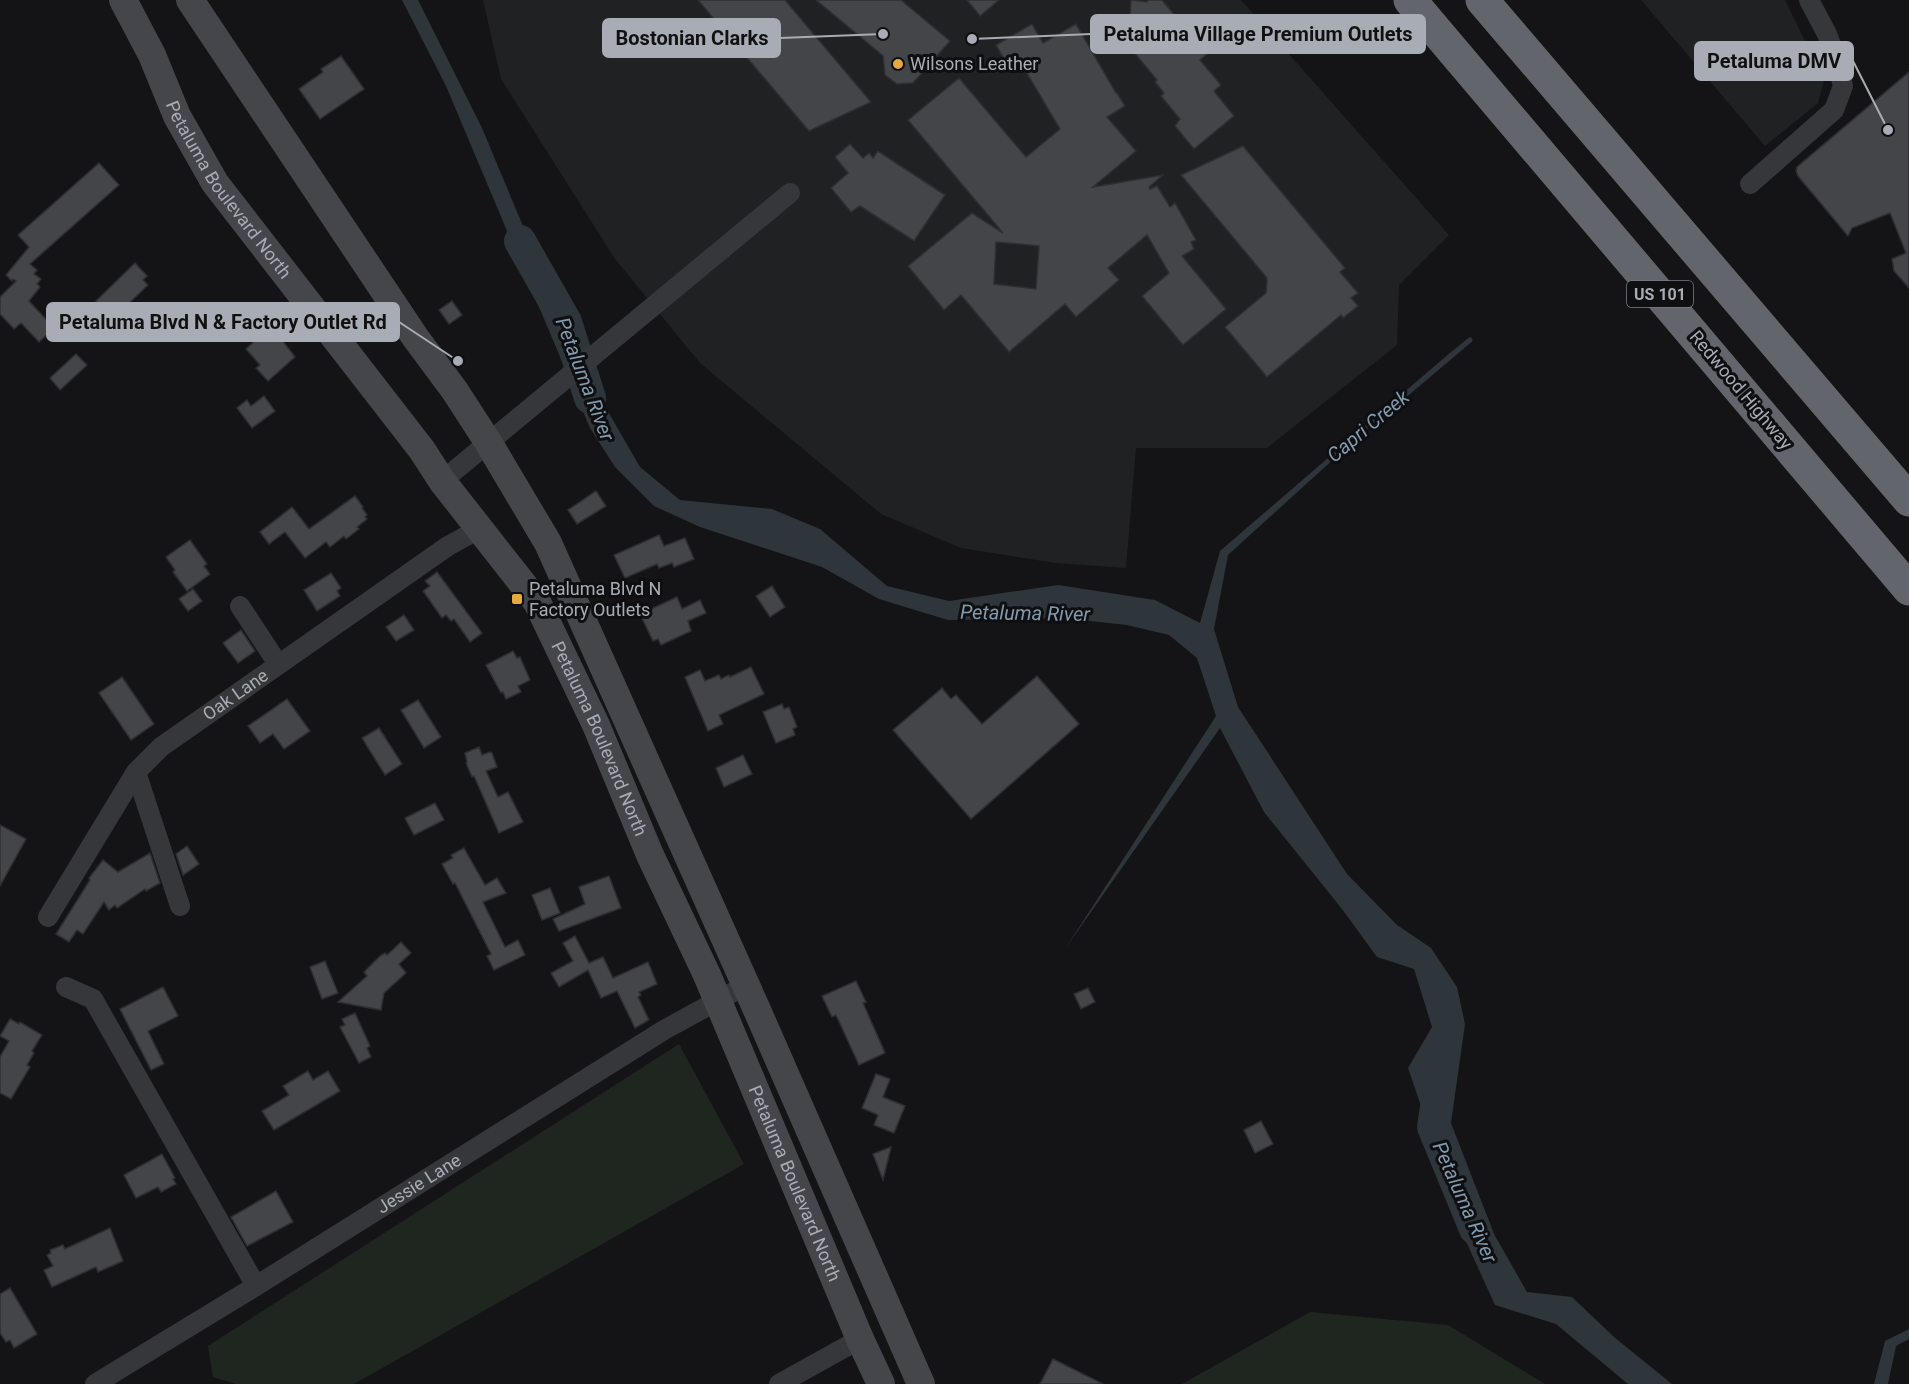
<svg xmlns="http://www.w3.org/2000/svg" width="1909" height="1384" font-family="Roboto,sans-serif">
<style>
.built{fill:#202123}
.green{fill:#1f2620}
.water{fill:#2e353b}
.pier{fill:#141416}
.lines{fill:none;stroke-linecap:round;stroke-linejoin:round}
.stream{stroke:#2e353b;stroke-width:5}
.river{stroke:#2e353b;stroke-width:32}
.building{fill:#434549;stroke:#2f2f32;stroke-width:1.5;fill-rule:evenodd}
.minor{stroke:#36373b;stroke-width:20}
.secondary{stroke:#44464b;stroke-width:28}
.motorway{stroke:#62656b;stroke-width:33}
.poi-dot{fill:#e4a93f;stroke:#0f0f11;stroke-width:2}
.labels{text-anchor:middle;stroke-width:6;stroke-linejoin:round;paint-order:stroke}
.shield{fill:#0f0f11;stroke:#797d84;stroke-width:1.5}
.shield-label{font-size:16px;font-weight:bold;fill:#a7acb5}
.poi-label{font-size:18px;fill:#a7acb5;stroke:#0f0f11;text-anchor:start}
.street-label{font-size:18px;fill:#a7acb5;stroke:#0f0f11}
.water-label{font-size:20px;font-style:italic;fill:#819aae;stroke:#0f0f11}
.leader{fill:none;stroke:#a7acb5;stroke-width:2}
.callout-dot{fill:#a7acb5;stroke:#0f0f11;stroke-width:2}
.callout{fill:#a7acb5;stroke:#a7acb5;stroke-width:2}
.callout-label{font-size:20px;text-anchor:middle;font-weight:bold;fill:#111}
</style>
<rect width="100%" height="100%" fill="#141416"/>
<!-- built -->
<g class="built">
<path d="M483 0H1241L1449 235 1399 285 1397 345 1267 448H1136L1126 568 1055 563 961 548 881 514 700 363 615 259 501 79Z"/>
<path d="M1641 0H1785L1824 80 1818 103 1765 146Z"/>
</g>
<!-- green -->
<g class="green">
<path d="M679 1044 744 1164 354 1384H236L213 1377 208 1346Z"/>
<path d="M1310 1312 1448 1325 1545 1384H1182Z"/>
</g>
<!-- water -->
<g class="water">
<path d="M402 0H418L482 128 523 226 554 318 640 467 680 500 772 509 820 529 887 586 949 601 1058 585 1155 600 1200 623 1220 551 1466 339 1228 555 1214 629 1238 707 1347 874 1397 925 1431 948 1457 987 1465 1024 1451 1123 1494 1234 1527 1292 1572 1297 1614 1337 1672 1384H1628L1556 1324 1495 1305 1464 1237 1456 1164 1423 1112 1408 1068 1432 1027 1414 969 1377 957 1342 909 1264 812 1220 728 1065 949 1216 716 1197 658 1169 635 1127 625 1062 618 948 620 879 599 822 567 700 527 654 506 615 467 590 428 446 86Z"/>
<path d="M1909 1329V1339L1896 1346 1888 1384H1874L1885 1341Z"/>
</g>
<!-- pier -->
<path class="pier" d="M575 347 597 387 577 404 559 361Z"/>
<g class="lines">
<!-- stream -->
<path class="stream" d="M1393 405 1470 340"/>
<!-- river -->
<g class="river">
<path d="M520 241 566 322 590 398"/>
<path d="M1439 1087 1433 1127 1475 1229"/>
</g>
</g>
<!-- building -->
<g class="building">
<path d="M698 0H785L871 102 809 131Z"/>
<path d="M816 0H901L950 41 913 83 897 84 885 75 883 56Z"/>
<path d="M967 0H999L980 16Z"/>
<path d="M1131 0 1147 2 1148 0H1162L1207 54 1200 60 1221 85 1214 91 1234 116 1194 149 1175 126 1180 119 1161 96 1164 93 1155 82 1157 80 1114 28 1130 15Z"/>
<path d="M1032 24 1043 43 1076 24 1116 93H1117L1125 106 1107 117 1136 151 1093 187 1163 175 1149 187 1150 189 1157 186 1170 207 1175 203 1196 240 1191 242 1194 249 1182 256 1226 309 1183 345 1142 296 1169 273 1147 235 1108 268 1119 280 1076 317 1065 304 1009 352 961 295 944 310 908 266 972 213 1003 233 908 120 959 78 1026 157 1060 129 1018 58 1007 64 996 45ZM996 242 1039 246 1036 289 994 284Z"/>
<path d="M341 56 364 89 320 119 299 89 323 72 321 69Z"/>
<path d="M1909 72V288L1894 271 1892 259 1906 253 1890 213 1852 228 1848 236 1798 176 1796 171 1797 167Z"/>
<path d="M850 144 863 158 869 153 873 158 878 151 945 195 914 241 860 206 851 212 831 188 848 173 835 157Z"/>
<path d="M1243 146 1345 268 1340 272 1358 293 1351 298 1358 306 1343 318 1341 315 1267 377 1225 327 1266 293 1267 278 1181 175Z"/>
<path d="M99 163 119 185 30 264 37 270 34 274 41 279 37 284 40 287 29 301 54 328 39 342 21 323 14 329 0 314V297L16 281 13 279 12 281 6 275 29 247 18 235Z"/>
<path d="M135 263 147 276 143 280 148 285 125 307 128 310 110 327 97 312 102 307 96 301Z"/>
<path d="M452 301 462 315 449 324 439 310Z"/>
<path d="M271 326 295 357 268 381 256 368 260 365 246 349Z"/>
<path d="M76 354 87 365 60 390 50 378Z"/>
<path d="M264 396 275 411 252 428 237 408 247 400 251 406Z"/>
<path d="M596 491 606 506 577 524 568 510Z"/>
<path d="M355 496 363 507 362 508 367 515 365 517 367 519 357 527 359 529 346 539 344 536 330 547 326 542 305 558 285 532 269 544 260 532 292 507 309 529Z"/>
<path d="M659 535 664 546 685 538 694 559 674 567 672 563 659 568 657 564 625 578 614 555Z"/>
<path d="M190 540 207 564 204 566 210 574 187 591 173 572 175 570 166 557Z"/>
<path d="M437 572 482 633 470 642 454 619 451 621 446 615 442 618 423 591 430 586 425 581Z"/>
<path d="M331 573 341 588 337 591 340 596 317 611 304 590Z"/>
<path d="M772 586 785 607 770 617 756 596Z"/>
<path d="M193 589 202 601 188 611 179 599Z"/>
<path d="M677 597 682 609 700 600 706 613 688 621 691 631 661 645 658 639 653 641 640 614Z"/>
<path d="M404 615 414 630 396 641 386 627Z"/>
<path d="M241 630 255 651 238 663 223 643Z"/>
<path d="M513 651 517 658 520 657 530 680 518 686 521 692 506 699 503 692 501 693 486 665Z"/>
<path d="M751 667 764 694 719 715 723 724 708 731 685 677 700 670 705 681 719 675 721 679 729 675 730 677Z"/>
<path d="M1037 676 1079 724 971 819 893 730 942 688 951 699 956 695 982 724Z"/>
<path d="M122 677 154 724 131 740 99 693Z"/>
<path d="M287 699 310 731 284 749 273 734 260 743 248 726Z"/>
<path d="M418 700 441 737 424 748 401 710Z"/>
<path d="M782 704 784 709 789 707 797 727 793 729 795 735 776 743 763 712Z"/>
<path d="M379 728 402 764 385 775 362 738Z"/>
<path d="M479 747 482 755 490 752 492 753 497 767 486 771 498 797 508 792 523 822 499 833 474 776 472 777 466 763 467 762 465 753Z"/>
<path d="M743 755 752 774 724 787 716 768Z"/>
<path d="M435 803 444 820 414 835 405 818Z"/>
<path d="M0 825 26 839 0 886Z"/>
<path d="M187 846 199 864 183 875 176 854Z"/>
<path d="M464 848 485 885 497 878 506 893 483 902 505 947 518 940 525 955 494 970 487 956 491 954 455 883 453 884 442 864 453 858 451 855Z"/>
<path d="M150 853 160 883 146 891 145 889 117 908 115 905 109 910 104 902 83 934 77 930 69 942 56 934 90 880 89 878 103 860 118 872Z"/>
<path d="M609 876 621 908 559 931 553 919 585 904 579 887Z"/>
<path d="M550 888 560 913 542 920 532 895Z"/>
<path d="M575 936 589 963 603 957 613 978 648 962 657 984 639 992 641 995 638 997 649 1020 635 1028 617 991 601 998 588 970 559 987 551 973 573 961 563 943Z"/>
<path d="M401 942 411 953 399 964 406 973 384 993 381 1010 338 1002 367 976 364 972 380 956 385 953 387 955Z"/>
<path d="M325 961 338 993 322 999 310 967Z"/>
<path d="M856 981 866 1002 863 1003 885 1053 859 1065 836 1015 832 1017 822 996Z"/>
<path d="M163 987 178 1016 148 1031 164 1064 151 1070 120 1009Z"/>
<path d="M1088 988 1095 1002 1081 1009 1074 994Z"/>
<path d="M355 1013 370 1046 367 1048 371 1057 359 1063 340 1027 345 1025 342 1019Z"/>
<path d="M10 1019 19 1024 20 1022 42 1035 32 1051 34 1053 27 1065 30 1067 11 1099 0 1093V1057L9 1041 0 1036Z"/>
<path d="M308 1071 313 1080 328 1071 340 1091 274 1130 262 1111 289 1095 283 1086Z"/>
<path d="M876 1074 890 1079 883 1097 905 1106 894 1133 874 1125 878 1115 862 1108Z"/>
<path d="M1261 1121 1273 1144 1255 1153 1244 1130Z"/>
<path d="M891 1147 883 1180 873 1154Z"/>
<path d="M162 1154 175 1178 173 1179 176 1184 161 1192 158 1187 136 1198 124 1175Z"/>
<path d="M276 1191 293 1222 247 1246 231 1217Z"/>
<path d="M110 1228 123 1261 98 1272 96 1267 52 1287 44 1270 53 1266 47 1255 51 1253 50 1250 63 1245 65 1249Z"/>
<path d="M10 1288 37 1334 14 1348 10 1340 6 1342 0 1333V1294Z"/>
<path d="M1053 1359 1103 1384H1040Z"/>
</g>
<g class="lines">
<!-- minor -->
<g class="minor">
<path d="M1750 184 1834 110 1843 86 1836 58 1827 34 1809 0"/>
<path d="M442 481 790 193"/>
<path d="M240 606 278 664"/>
<path d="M136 772 180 906"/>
<path id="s1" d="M48 917 136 772 161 747 448 546 479 529"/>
<path d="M66 987 93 999 256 1286"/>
<path id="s2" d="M95 1384 256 1286 664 1030 746 985"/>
<path d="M779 1384 860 1339"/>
</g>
<!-- secondary -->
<g class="secondary">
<path id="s3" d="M123 0 152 55 177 116 215 183 422 450 442 481 537 602 596 725 650 855 707 975 860 1339 881 1384"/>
<path d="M190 0 415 337 455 391 488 442 548 543 757 1010 921 1384"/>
</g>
<!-- motorway -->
<g class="motorway">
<path d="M1410 0 1909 589"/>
<path d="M1482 0 1909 500"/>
</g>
</g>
<!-- markers -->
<g class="poi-dot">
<circle cx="898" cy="64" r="6"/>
<rect x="511" y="593" width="12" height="12" rx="3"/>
</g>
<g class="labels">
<!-- shield labels -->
<rect class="shield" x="1627" y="281" width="66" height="26" rx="4.5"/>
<g class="shield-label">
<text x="1660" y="300">US 101</text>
</g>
<!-- poi labels -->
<g class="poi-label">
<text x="910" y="70">Wilsons Leather</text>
<text x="529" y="595">Petaluma Blvd N<tspan x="529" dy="21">Factory Outlets</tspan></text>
</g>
<!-- street labels -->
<g class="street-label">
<text dy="6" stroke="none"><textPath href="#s3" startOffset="218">Petaluma Boulevard North</textPath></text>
<text transform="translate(1741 390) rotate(50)" y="6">Redwood Highway</text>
<text dy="6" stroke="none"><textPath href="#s1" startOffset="296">Oak Lane</textPath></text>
<text dy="6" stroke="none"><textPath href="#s3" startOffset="884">Petaluma Boulevard North</textPath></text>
<text dy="6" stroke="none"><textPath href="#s2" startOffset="381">Jessie Lane</textPath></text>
<text dy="6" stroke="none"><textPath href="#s3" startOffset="1370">Petaluma Boulevard North</textPath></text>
</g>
<!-- water labels -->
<g class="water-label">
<text transform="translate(585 379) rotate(69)" y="7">Petaluma River</text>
<text transform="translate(1368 426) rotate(-40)" y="7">Capri Creek</text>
<text transform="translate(1025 613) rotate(1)" y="7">Petaluma River</text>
<text transform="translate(1465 1202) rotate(66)" y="7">Petaluma River</text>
</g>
</g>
<!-- callouts -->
<path class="leader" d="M972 39L1091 34M883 34L780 38M1888 130L1853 61M458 361L399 322"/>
<g class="callout-dot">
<circle cx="972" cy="39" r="6"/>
<circle cx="883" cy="34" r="6"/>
<circle cx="1888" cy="130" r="6"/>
<circle cx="458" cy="361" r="6"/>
</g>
<g class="callout">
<rect x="1091" y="15" width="334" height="38" rx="6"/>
<rect x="603" y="19" width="177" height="38" rx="6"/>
<rect x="1695" y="42" width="158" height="38" rx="6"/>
<rect x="47" y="303" width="352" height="38" rx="6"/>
</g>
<g class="callout-label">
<text x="1258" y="41">Petaluma Village Premium Outlets</text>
<text x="692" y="45">Bostonian Clarks</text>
<text x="1774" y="68">Petaluma DMV</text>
<text x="223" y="329">Petaluma Blvd N &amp; Factory Outlet Rd</text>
</g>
</svg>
